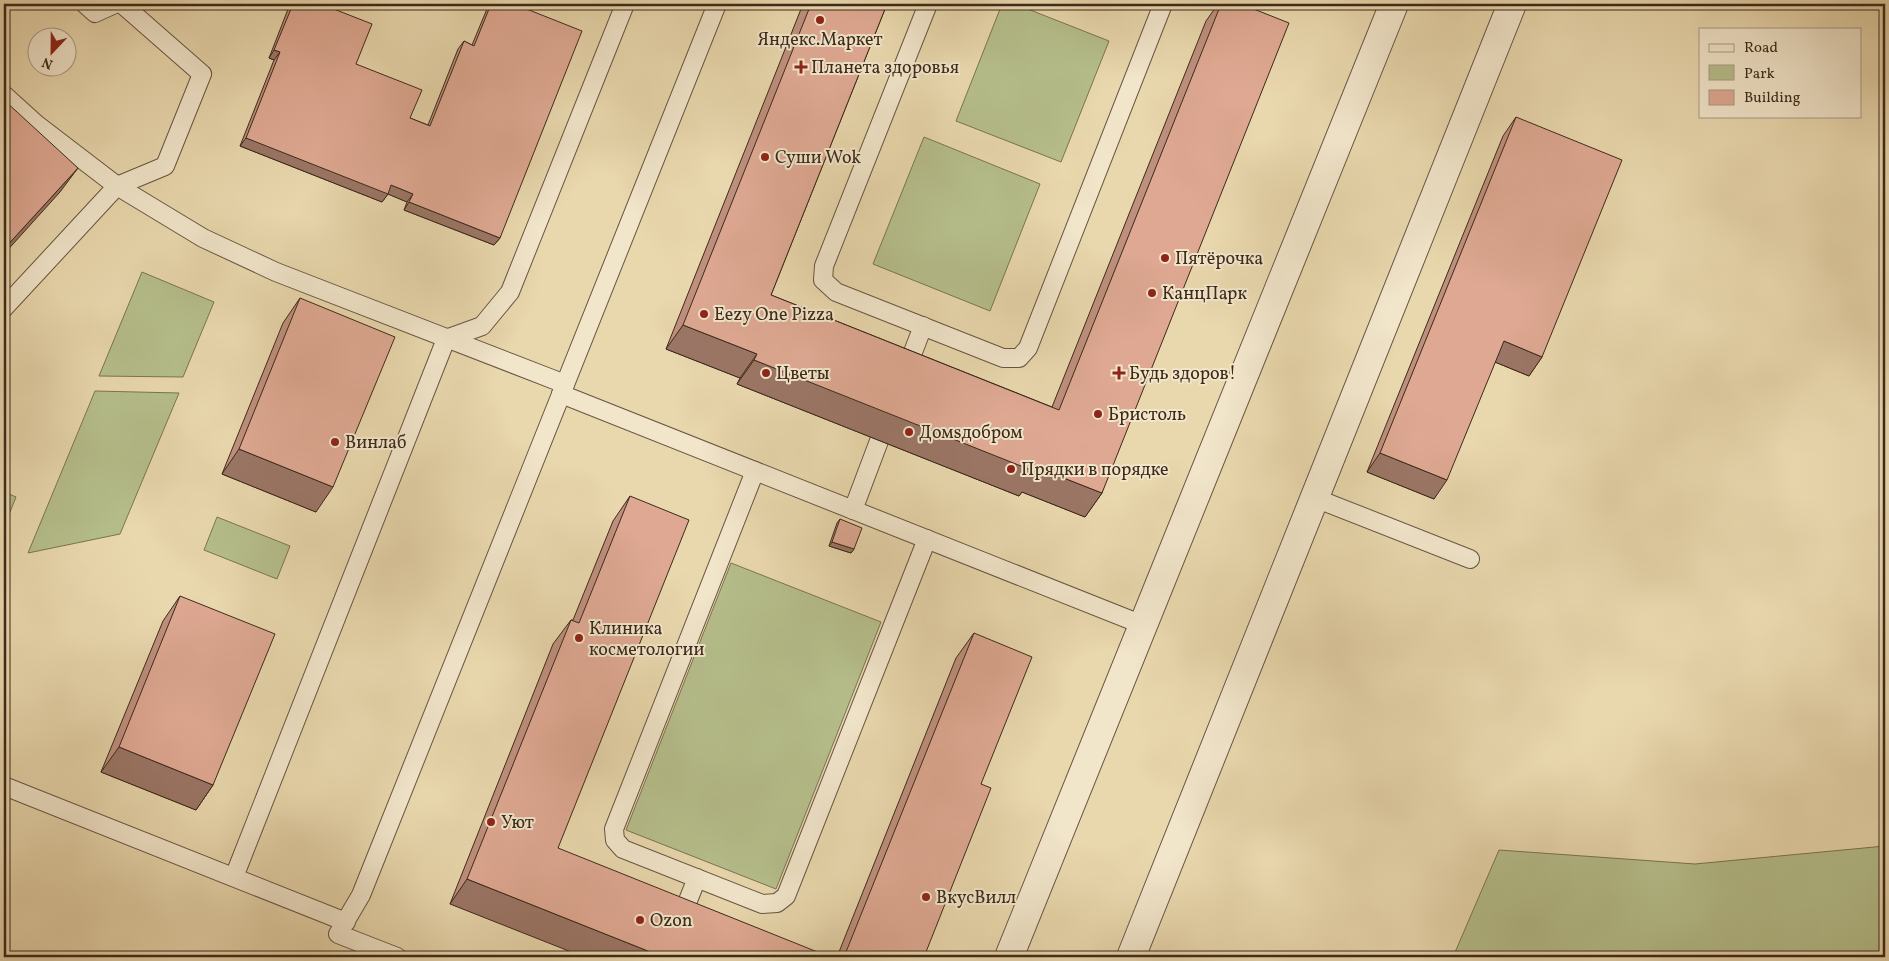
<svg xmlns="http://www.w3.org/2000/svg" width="1889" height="961" font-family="Vollkorn,serif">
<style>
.green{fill:#b5be8b;stroke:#797453}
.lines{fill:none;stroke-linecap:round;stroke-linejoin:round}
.lane-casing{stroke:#685540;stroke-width:20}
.street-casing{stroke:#685540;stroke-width:30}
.lane{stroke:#f1e5ca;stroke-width:18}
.street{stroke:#f1e5ca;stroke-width:28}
.wall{fill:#bf907e;stroke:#3d2a1b}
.shaded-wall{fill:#9b7666;stroke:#3d2a1b}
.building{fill:#dea892;stroke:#3d2a1b}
.poi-dot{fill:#8f2418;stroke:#f1e5ca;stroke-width:2}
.labels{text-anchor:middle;stroke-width:4;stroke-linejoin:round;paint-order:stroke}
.poi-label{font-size:18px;fill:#3d2a1b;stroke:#f1e5ca;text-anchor:start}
</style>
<rect width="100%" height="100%" fill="#e9d7ad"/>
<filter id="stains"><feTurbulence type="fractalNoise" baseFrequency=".004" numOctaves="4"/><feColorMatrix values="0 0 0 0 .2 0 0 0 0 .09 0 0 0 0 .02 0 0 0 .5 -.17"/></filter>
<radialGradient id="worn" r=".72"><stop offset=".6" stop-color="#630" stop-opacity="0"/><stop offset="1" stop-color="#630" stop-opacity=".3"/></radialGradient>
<!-- green -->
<g class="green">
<path d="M1002 4H1015L1109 41 1061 162 956 121Z"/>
<path d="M924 137 1040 184 990 311 873 264Z"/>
<path d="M142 272 214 302 183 377 99 376Z"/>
<path d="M95 391 179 393 120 534 28 553Z"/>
<path d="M4 492 16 497 4 527Z"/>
<path d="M217 517 290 546 277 579 204 550Z"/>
<path d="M731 563 881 622 776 889 626 830Z"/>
<path d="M1885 846V957H1453L1499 850 1695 864Z"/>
</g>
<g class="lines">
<defs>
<g id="lane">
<path d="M85 4 95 13 115 4"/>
<path d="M928 4 824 266 823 280 836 292 1003 358H1019L1028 348 1163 4"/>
<path d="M4 95 36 124 117 186 203 238 276 272 565 384"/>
<path d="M4 308 117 186 165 166 202 74 122 4"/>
<path d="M905 373 923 326"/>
<path d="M561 394 1143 625"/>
<path d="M755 471 614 829 615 840 623 849 762 904 777 903 786 896 927 539"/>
<path d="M1315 498 1470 559"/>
<path d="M853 510 879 441"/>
<path d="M4 786 346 922"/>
<path d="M234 877 446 339 482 326 510 292 625 4"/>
<path d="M679 923 697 878"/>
<path d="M397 957 338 934 361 895 717 4"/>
</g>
<g id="street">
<path d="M1009 957 1394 4"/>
<path d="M1131 957 1512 4"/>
</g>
</defs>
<!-- lane casing -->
<use href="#lane" class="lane-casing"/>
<!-- street casing -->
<use href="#street" class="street-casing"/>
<!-- lane -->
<use href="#lane" class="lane"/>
<!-- street -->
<use href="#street" class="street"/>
</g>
<!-- wall -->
<g class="wall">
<path d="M290 4H321L356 64 410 118 428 125 458 49 464 41 472 45 489 4H514L500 238 494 245 404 210 407 202 388 194 382 202 240 146 274 60 269 58Z"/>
<path d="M803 4H887L771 295 1052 407 1206 21 1218 4H1241L1102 493 1085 517 1022 492 1019 496 737 384 740 378 666 349Z"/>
<path d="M1516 117 1542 357 1529 376 1495 362 1434 499 1367 472 1503 136Z"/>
<path d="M300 298 316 512 222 474 283 323Z"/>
<path d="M630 496 558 848 450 904 553 644 571 620H573L613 521Z"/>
<path d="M840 519 854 549 851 553 829 546 837 523Z"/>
<path d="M180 596 213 785 196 810 101 772 163 621Z"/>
<path d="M974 633 981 784 924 957H837L956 658Z"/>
</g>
<!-- shaded-wall -->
<g class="shaded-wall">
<path d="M1124 4H1137L1141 5 1138 9Z"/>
<path d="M274 50 280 52 274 60 269 58Z"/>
<path d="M246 138 391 185 413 194 407 202 388 194 382 202 240 146Z"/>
<path d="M78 168 60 192 4 254V249Z"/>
<path d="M409 202 500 238 494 245 404 210Z"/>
<path d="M683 325 757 354 740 378 666 349Z"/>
<path d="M1504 341 1542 357 1529 376 1490 360Z"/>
<path d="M754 360 1038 468 1102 493 1085 517 1022 492 1019 496 737 384Z"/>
<path d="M239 449 333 487 316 512 222 474Z"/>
<path d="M1380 453 1447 480 1434 499 1367 472Z"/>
<path d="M832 542 854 549 851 553 829 546Z"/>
<path d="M119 747 213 785 196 810 101 772Z"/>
<path d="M467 879 663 957H584L450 904Z"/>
</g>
<!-- building -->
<g class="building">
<path d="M293 4H321L372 24 356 64 422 90 410 118 430 126 464 41 474 46 491 4H514L582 31 500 238 409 202 413 194 391 185 388 194 246 138 280 52 274 50Z"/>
<path d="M811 4H887L771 295 1059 410 1221 4H1241L1289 23 1102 493 1038 468 1036 472 754 360 757 354 683 325Z"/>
<path d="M4 100 78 168 4 249Z"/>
<path d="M1516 117 1622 160 1542 357 1504 341 1447 480 1380 453Z"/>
<path d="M300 298 395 337 333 487 239 449Z"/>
<path d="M630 496 689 520 558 848 830 957H663L467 879 571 620 579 623Z"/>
<path d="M840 519 862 528 854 549 832 542Z"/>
<path d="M180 596 275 634 213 785 119 747Z"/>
<path d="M974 633 1032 657 981 784 991 788 924 957H844Z"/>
</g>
<!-- markers -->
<g class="poi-dot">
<circle cx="820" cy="20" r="5"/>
<path d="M798.5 59.5h5v5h5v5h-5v5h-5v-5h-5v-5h5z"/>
<circle cx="765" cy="157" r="5"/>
<circle cx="1165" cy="258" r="5"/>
<circle cx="1152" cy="293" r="5"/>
<circle cx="704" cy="314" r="5"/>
<circle cx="766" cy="373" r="5"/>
<path d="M1116.5 365.5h5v5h5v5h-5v5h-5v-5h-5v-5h5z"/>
<circle cx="1098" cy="414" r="5"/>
<circle cx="909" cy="432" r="5"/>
<circle cx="335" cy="442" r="5"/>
<circle cx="1011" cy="469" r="5"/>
<circle cx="579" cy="638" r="5"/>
<circle cx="491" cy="822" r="5"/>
<circle cx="926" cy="897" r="5"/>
<circle cx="640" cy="920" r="5"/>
</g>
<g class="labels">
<!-- poi labels -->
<g class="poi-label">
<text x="820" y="45" text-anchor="middle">Яндекс.Маркет</text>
<text x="811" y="73">Планета здоровья</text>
<text x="775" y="163">Суши Wok</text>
<text x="1175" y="264">Пятёрочка</text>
<text x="1162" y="299">КанцПарк</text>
<text x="714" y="320">Eezy One Pizza</text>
<text x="776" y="379">Цветы</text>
<text x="1129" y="379">Будь здоров!</text>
<text x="1108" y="420">Бристоль</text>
<text x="919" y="438">Домsдобром</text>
<text x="345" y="448">Винлаб</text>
<text x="1021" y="475">Прядки в порядке</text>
<text x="589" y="634">Клиника<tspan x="589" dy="21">косметологии</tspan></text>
<text x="501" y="828">Уют</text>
<text x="936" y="903">ВкусВилл</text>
<text x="650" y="926">Ozon</text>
</g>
</g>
<!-- margin -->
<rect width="1889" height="961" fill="none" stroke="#e9d7ad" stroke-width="20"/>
<rect x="5" y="5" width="1879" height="951" fill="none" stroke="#3d2a1b" stroke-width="2.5"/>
<rect x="10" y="10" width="1869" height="941" fill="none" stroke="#3d2a1b"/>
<!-- legend -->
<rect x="1699" y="28" width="162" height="90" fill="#f1e5ca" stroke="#a99a84"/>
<rect x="1709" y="44" width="25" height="8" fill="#f1e5ca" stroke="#a99a84"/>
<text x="1744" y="52" font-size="15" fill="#3d2a1b">Road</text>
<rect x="1709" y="65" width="25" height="15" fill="#b5be8b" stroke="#a99a84"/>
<text x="1744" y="78" font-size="15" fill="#3d2a1b">Park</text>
<rect x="1709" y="90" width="25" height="15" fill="#dea892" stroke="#a99a84"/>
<text x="1744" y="102" font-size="15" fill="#3d2a1b">Building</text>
<!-- north arrow -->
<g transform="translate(52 52) rotate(202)"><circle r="24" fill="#f1e5ca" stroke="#a99a84"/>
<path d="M0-4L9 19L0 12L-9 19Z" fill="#8f2418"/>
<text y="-8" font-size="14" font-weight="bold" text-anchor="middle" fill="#3d2a1b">N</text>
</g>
<rect width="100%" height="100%" filter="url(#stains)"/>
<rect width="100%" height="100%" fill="url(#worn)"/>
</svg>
